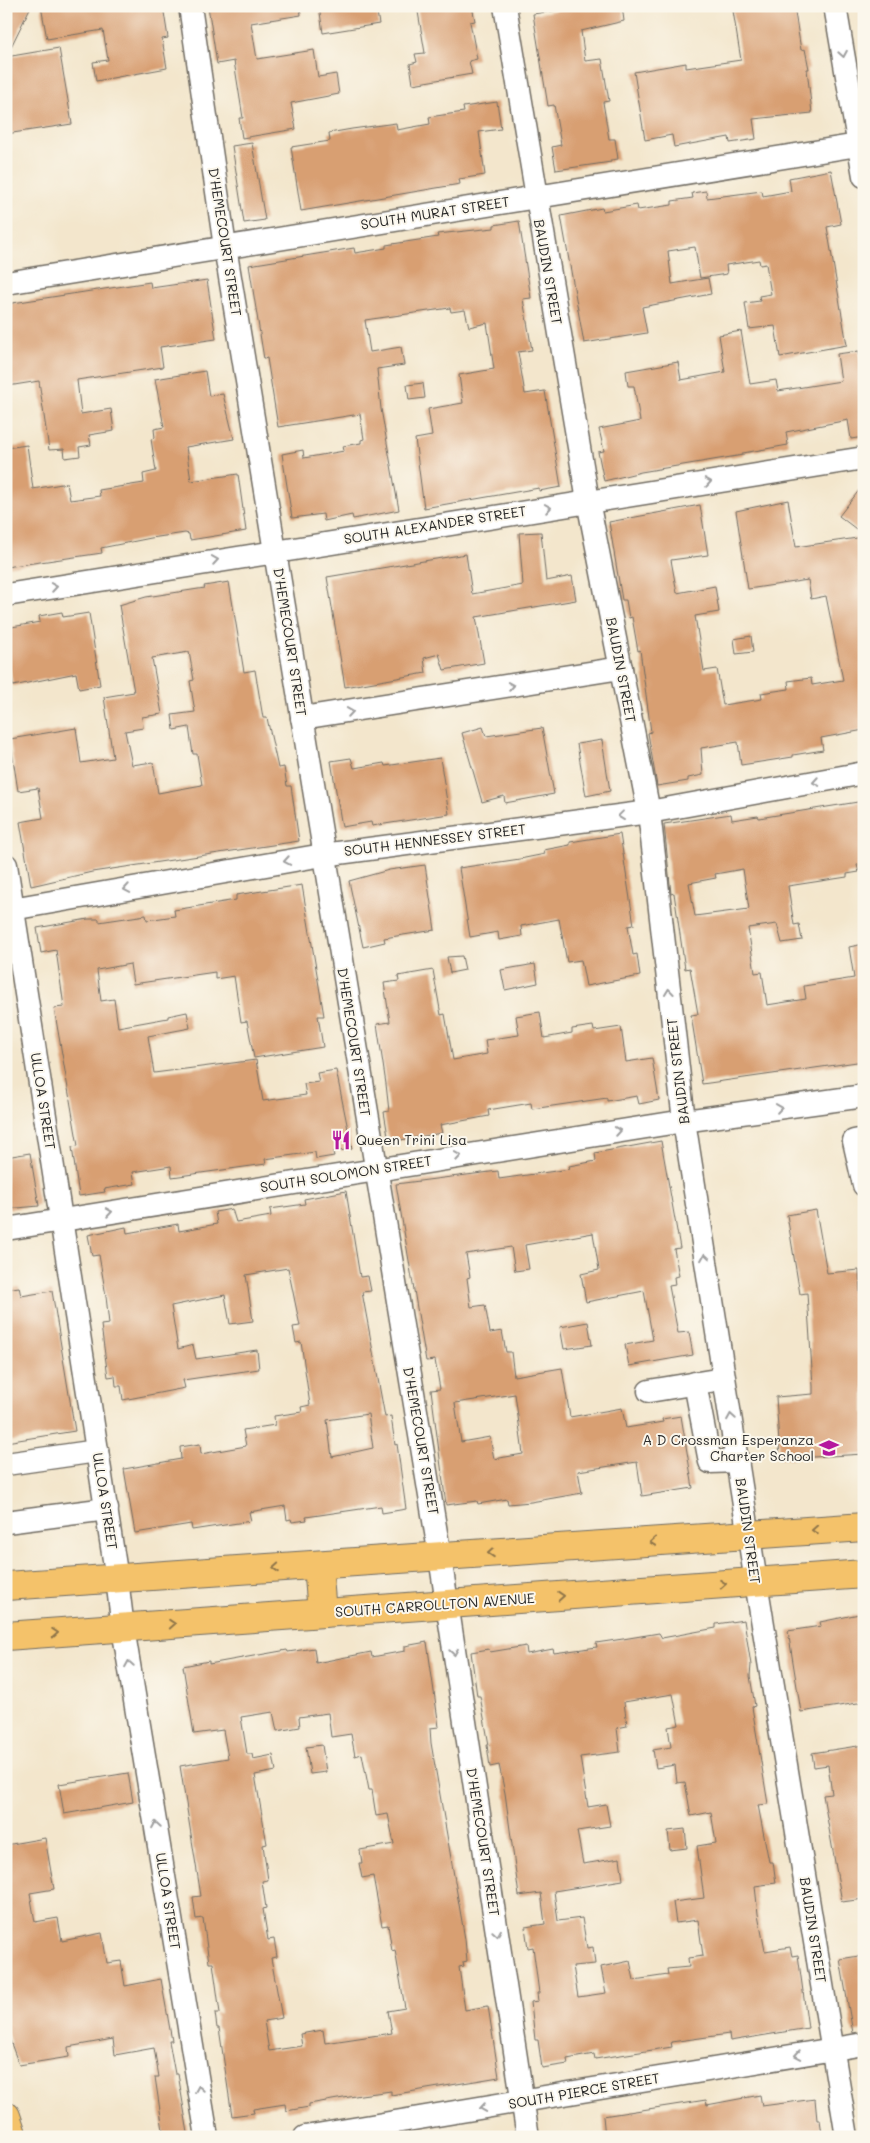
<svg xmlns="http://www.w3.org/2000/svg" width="870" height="2143" font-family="Mali,sans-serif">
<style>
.building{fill:#d89f72;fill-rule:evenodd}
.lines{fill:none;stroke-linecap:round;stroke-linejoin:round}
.minor-casing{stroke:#716c63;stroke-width:25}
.major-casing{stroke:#716c63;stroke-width:30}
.minor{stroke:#fff;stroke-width:22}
.major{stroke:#f4c26a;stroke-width:28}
.oneway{stroke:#a0a0a0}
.oneway2{stroke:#90764a}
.labels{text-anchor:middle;stroke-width:4;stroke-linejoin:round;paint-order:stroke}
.street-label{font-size:14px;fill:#2b2b2b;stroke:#fbf7ec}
.poi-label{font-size:14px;fill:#2b2b2b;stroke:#fbf7ec;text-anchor:start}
</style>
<rect width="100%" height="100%" fill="#fbf7ec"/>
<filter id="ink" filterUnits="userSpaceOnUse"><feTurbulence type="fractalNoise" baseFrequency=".02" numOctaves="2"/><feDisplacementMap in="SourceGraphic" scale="10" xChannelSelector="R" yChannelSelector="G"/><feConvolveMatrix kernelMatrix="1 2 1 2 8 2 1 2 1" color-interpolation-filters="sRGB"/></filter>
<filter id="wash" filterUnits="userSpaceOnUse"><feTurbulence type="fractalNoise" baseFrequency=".0096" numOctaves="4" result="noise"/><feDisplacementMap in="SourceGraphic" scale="20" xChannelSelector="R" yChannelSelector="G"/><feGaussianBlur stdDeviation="1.12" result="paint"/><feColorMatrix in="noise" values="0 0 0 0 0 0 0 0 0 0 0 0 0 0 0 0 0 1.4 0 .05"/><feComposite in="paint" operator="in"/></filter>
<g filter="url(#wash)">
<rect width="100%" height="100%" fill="#f3e6cc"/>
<g id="blocks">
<!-- building -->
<g class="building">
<path d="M6 6H31L6 57Z"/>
<path d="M41 6H163L168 38 162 39 167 68 96 81 93 62 108 60 103 30 47 39Z"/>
<path d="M208 6H300L301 15 251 23 257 59 314 50 318 77 336 74 339 94 291 103 296 129 242 138 239 118H243L234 61 217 64Z"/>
<path d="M319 6H376L379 24 323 33Z"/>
<path d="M417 6H472L475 21 470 22 477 59 469 61 472 74 413 84 410 64 417 62 415 54 425 53Z"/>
<path d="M584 6H622L624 21 581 31 585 61 602 59 609 101 603 102 609 139H615L618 159 611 160V162L556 170 552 147 561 145 554 105 548 106 533 14Z"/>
<path d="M739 6H794L801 50 805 49 809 69H807L812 113 753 119 756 139 730 143 729 137 674 147 672 135 645 140 634 72 686 63V68L741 60 733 11 740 10Z"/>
<path d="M59 48 72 124 6 134V57Z"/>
<path d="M497 102 501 129 479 132 485 175 459 179 460 184 301 211 291 147 330 141 329 133 352 129 396 123 397 130 430 124 429 117 464 112 463 107Z"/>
<path d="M252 143 265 220 244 223 232 146Z"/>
<path d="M831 170 841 224 827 227 847 345 780 357 775 326 749 329 745 303 760 301 759 296 771 294 766 264 760 265 759 260 726 265 727 274 700 278 695 247 668 251 672 284 708 278 711 294 642 307 647 333 584 343 561 216 602 208 603 211 637 205 638 210 672 205V201L693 198 692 193 706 191 707 198 762 191 763 196 791 191 789 178Z"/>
<path d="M519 221 531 298 523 299 532 350 518 352 525 394 545 391 561 487 539 491V488L424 508 415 439 432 436 428 409 463 403 459 375 494 369 487 323 469 327 465 310 451 312 450 308 365 320 370 352 401 347 404 365 377 369 381 409 399 510 353 519 352 515 324 521 323 514 292 518 282 454 303 450 304 458 344 451 343 446 361 443V440L364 439 360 414 278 427 267 358 264 359 249 265 354 248 355 253 386 248V245L438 237 437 234 494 228V225Z"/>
<path d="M207 280 216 339 160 347 163 367 77 380 81 414 111 409 114 431 89 435 91 445 79 447 80 456 65 458 64 449 49 450 39 381 8 386 6 304 150 282 151 288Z"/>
<path d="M741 331 750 384 776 380 778 391 841 381 837 354 859 351 864 385V437L851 439 848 420 786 432 788 445 743 453V455L641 472 604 481 598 452 604 451 599 429 640 421 634 386H628L626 371 678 362 681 380 725 372 719 335Z"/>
<path d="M205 371 209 396 223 394 234 439 186 447 191 481 238 474 246 531 190 540 189 534 185 533 151 538 101 548 102 553 6 567V448L27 445 33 489 67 483 70 500 100 496 99 490 144 483 143 474 156 471 151 439 155 438 154 429 164 427 155 379Z"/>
<path d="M423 383 425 398 409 400 407 385Z"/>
<path d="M864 484V535L839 516Z"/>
<path d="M788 500 796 547 864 537V730L821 738 823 750 793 755V757L741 765 738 742 701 748 703 775 688 778V781L657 786 648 733 651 732 640 650 638 651 632 617 629 618 626 600H622L609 522 700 505 708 555 671 560 677 593 715 586 719 612 695 616 704 671 717 669 723 705 762 699 761 693 789 689 788 681 811 678 812 685 843 680 826 596 811 599 808 580 748 589 736 511Z"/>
<path d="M541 532 546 581 572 576 576 600 476 617 484 663 444 670 439 654 424 658 426 673 345 687 327 577 466 554 472 594 523 585 519 533Z"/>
<path d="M229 582 244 672 255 670 263 718H267L278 768 284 767 287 786H291L299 841 92 872 31 886 20 822 43 818 38 788 18 791 10 739 76 728 81 763 113 758 104 697 134 692 119 605 146 597 205 588 204 586ZM189 652 194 680 190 681 195 712 172 715 174 730 189 727 193 754H197L202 785 158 793 153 762 132 765 125 731 143 728 142 717 162 714 152 658Z"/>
<path d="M62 612 63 617 89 613 100 685 79 689 76 673 13 686 6 645V628L40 622 39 616Z"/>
<path d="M751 636 753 652 736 654 734 639Z"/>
<path d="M483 727 486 736 542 728 554 794 505 803 504 796 482 802 462 733Z"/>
<path d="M602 740 610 791 586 796 577 744Z"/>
<path d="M351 758 354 768 384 763 385 766 440 758 449 814 372 826 371 822 342 827 331 761Z"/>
<path d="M864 801V863L857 865 859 872 847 874V877L788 886 794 925 799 924 802 940 782 943 777 924 748 928 755 973 762 972 767 1005 806 999 804 986 854 978 849 947 864 944V1061L702 1084 691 1015 698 1014 690 968 685 969 674 893 671 894 664 824 731 814 732 820 758 816 759 818ZM743 869 749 909 695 916 689 883 716 878 715 874Z"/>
<path d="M620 834 634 925 628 926 633 955 637 954 640 976 586 986 581 960 567 962 559 919 521 926 522 936 499 940 498 932 470 937 459 868 520 859 545 854 544 850 570 845V842Z"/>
<path d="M425 865 435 930 384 938 385 942 363 947 349 881 389 870Z"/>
<path d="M302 885 324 1016H318L323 1047 254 1058 247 1021 241 1022 234 976 215 979V972L133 984 130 964 97 970 101 1001 114 999 118 1027 168 1018V1016L187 1012 190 1028 148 1036 154 1073 256 1060 263 1101 306 1095 304 1084 319 1082 317 1073 336 1070 352 1149 333 1152 334 1156 316 1159 315 1152 265 1159 266 1164 172 1177 171 1166 133 1172 135 1184 104 1189 105 1192 79 1196 72 1147 78 1146 54 1008 64 1007 56 950 41 953 37 928 88 919H99V922L146 915 147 920 175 916 174 910 236 900V895Z"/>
<path d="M462 956 465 970 450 973 447 957Z"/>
<path d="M535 964 538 983 505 990 501 970Z"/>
<path d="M433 970 441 1015 445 1014 453 1060 487 1054 485 1040 519 1035 516 1016 540 1012 544 1038 572 1033V1029L593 1026 594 1031 621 1027 626 1062 652 1058 659 1100 639 1104 637 1096 607 1101V1098L532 1109 531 1103 488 1110 489 1116 440 1125 442 1133 389 1142 384 1112 389 1111 386 1084 377 1024 390 1022 384 983 399 981 398 976Z"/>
<path d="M661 1141 680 1248 674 1249 679 1276 674 1277 675 1285 669 1286 678 1333 689 1332 693 1355 629 1366 625 1345 653 1340 644 1291 586 1302 581 1274 599 1270 593 1233 525 1245 529 1269 515 1271 511 1247 466 1254 470 1277 467 1278 471 1307 485 1305 490 1333 502 1331 506 1352H511L514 1376 562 1368 570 1417 622 1408 626 1428 663 1422 662 1419 681 1416 693 1488 642 1496 637 1462 578 1471 582 1493 531 1502 508 1504 507 1499 478 1504 477 1501 446 1505 431 1390 440 1389 435 1360 426 1361 396 1184 498 1171 499 1179 570 1169 569 1166 596 1161 595 1153ZM515 1394 523 1454 494 1459 490 1437 461 1442 455 1403Z"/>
<path d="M30 1153 39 1206 6 1209V1157Z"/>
<path d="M346 1191 360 1277 368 1276 371 1291 362 1292 385 1417 391 1416 395 1445 397 1444 406 1509 382 1513 381 1506 306 1517 307 1520 292 1522 291 1519 287 1520 285 1506 249 1512 251 1521 192 1530 191 1524 135 1533 124 1469 181 1459 180 1447 200 1444 201 1454 246 1446 243 1430 275 1425 274 1416 302 1412 301 1407 310 1405 301 1342 296 1343 293 1327 300 1326 288 1268 246 1275 253 1321 230 1324 225 1295 171 1306 178 1349 193 1345 196 1359 257 1350 259 1369 183 1380 185 1388 123 1400 121 1386H116L115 1376 108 1377 101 1325 109 1324 106 1296 99 1255 92 1256 88 1235 126 1227 127 1233 178 1224 179 1231 217 1224 215 1212 232 1209 236 1222 271 1216 270 1209 305 1204 304 1199ZM368 1414 373 1448 332 1457 327 1420Z"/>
<path d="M816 1210 827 1273 859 1270 860 1293 863 1292 864 1307V1454L780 1459 776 1397 813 1394V1386L807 1293 800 1294 787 1215Z"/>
<path d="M19 1287 21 1296 52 1291 75 1431 6 1442V1289Z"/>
<path d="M588 1322 592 1345 564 1349 560 1327Z"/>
<path d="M864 1613V1702L801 1712 788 1631 821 1626 820 1622Z"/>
<path d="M744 1620 751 1665 750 1676 755 1706 752 1707 768 1804 758 1805 769 1862H773L776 1883 755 1886 758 1914 765 1951 790 1947 792 1956 798 1955 808 2028 730 2041 729 2034 671 2042 672 2047 595 2059 594 2054 567 2059 568 2064 542 2068 538 2040H535L531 2002 538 2001 537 1993H539L533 1947 528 1948 525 1927 545 1924 541 1893 519 1896 505 1793 499 1765 490 1767 487 1745H489L480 1696H477L471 1652 489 1649 490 1652 526 1646 527 1654 553 1649 554 1653 597 1647 596 1643 623 1639 659 1633 662 1638 716 1628V1624ZM673 1694 679 1725 668 1727 671 1747 653 1750 656 1768 675 1765 677 1783 685 1782 691 1816 711 1812 716 1843 697 1846 704 1898 673 1902 676 1923 698 1920 703 1956 688 1958 689 1967 667 1969 668 1975 634 1980 630 1961 601 1967 606 1993 578 1997 573 1966 595 1964 593 1947 587 1948 582 1918 558 1921 554 1891 623 1880 620 1858 583 1864 577 1831 610 1826 606 1804 588 1807 580 1757 620 1752 617 1728 627 1726 624 1702Z"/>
<path d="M427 1642 439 1727 430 1728 431 1743 465 1939 467 1961 463 1962 464 1966 459 1967 465 2010 488 2006 499 2077 391 2095V2091L361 2095 309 2104V2107L286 2111 285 2104 253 2109 254 2113 232 2116 219 2028H217L215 2013H220L213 1963H209L203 1918 196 1919 193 1897 201 1896 180 1766 228 1758 223 1730 194 1734 183 1666 209 1661V1664L287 1650 288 1652 314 1648 316 1663 371 1652 372 1657 405 1651V1646ZM273 1712 277 1731 300 1727 299 1717 328 1713 331 1737 351 1734 355 1756 362 1754 369 1790H372L376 1816 388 1814 394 1844 360 1850 362 1863H359L362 1878 373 1876 382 1926 388 1925 392 1951 395 1950 405 2008 388 2011 392 2033 325 2043 323 2030 300 2034 302 2046 269 2051 264 2021 282 2018 271 1958 277 1957 274 1939 268 1940 263 1909 266 1908 262 1881 268 1880 263 1845 267 1844 255 1775 276 1771 273 1755 253 1759 252 1754H247L241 1717Z"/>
<path d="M322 1745 326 1772 310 1774 306 1747Z"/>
<path d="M864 1745V1899L842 1902 823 1795 832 1794 828 1765 814 1767 812 1753Z"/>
<path d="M128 1773 133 1802 64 1814 59 1784Z"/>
<path d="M685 1829 687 1848 670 1850 668 1831Z"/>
<path d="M45 1838 54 1889 30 1893 35 1922 58 1918 62 1941 102 1933 107 1963 121 1961 125 1986 161 1979 172 2041H169L175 2074H178L188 2133 164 2137 155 2077H159L154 2048 115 2055 113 2039 68 2047 69 2057 19 2065 6 2030V1845Z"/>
<path d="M859 1956V1958L864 1957V2031L853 2033 840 1959Z"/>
<path d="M760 2095 762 2106 815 2099 817 2120H820L822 2134 819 2135V2137H605L603 2116 706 2100 707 2105Z"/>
</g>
</g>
</g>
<g filter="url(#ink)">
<use href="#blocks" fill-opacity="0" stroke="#716c63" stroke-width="1"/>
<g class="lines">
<defs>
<g id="minor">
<path d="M190 6 225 247 440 1557 528 2137"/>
<path d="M505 6 588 501 649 812 684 1121 756 1582 847 2137"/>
<path d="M835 6 864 176"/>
<path d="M6 283 864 144"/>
<path d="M6 595 864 458"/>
<path d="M302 718 621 668"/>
<path d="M6 865 117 1579 123 1628 207 2137"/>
<path d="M6 910 323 855 649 812 864 773"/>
<path d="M864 1139 854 1141 864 1185"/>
<path d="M6 1229 684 1121 864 1096"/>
<path d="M695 1383 710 1462 738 1461"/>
<path d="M649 1391 710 1381"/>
<path d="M6 1464 97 1451"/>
<path d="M6 1522 107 1509"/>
<path d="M305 2137 864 2044"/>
</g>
<g id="major">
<path d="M318 1565 322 1613"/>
<path d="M6 1586 864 1527"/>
<path d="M6 1636 864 1574"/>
<path d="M6 2116 13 2137"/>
</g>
</defs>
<!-- minor casing -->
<use href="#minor" class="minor-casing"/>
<!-- major casing -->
<use href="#major" class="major-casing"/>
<!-- minor -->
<use href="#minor" class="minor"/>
<!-- major -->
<use href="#major" class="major"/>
</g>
<!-- one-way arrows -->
<defs><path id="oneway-chevron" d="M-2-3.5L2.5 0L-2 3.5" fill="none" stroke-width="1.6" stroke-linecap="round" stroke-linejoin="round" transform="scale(1.25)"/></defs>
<g class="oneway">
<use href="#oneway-chevron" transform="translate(843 54) rotate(80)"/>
<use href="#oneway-chevron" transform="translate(708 482) rotate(-9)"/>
<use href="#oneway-chevron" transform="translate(548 508) rotate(-9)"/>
<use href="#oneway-chevron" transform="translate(215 560) rotate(-9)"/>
<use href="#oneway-chevron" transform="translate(54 587) rotate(-9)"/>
<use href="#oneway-chevron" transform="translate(511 686) rotate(-9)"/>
<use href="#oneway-chevron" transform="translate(350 712) rotate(-9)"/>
<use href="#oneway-chevron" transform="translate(816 782) rotate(170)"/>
<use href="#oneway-chevron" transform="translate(621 816) rotate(173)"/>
<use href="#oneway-chevron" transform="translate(287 861) rotate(170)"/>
<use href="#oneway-chevron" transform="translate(127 889) rotate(170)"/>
<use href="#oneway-chevron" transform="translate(669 992) rotate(-96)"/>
<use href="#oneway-chevron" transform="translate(779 1108) rotate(-8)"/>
<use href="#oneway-chevron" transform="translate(618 1131) rotate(-9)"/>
<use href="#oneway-chevron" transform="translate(458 1156) rotate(-9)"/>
<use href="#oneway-chevron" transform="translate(109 1212) rotate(-9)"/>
<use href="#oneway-chevron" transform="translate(705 1257) rotate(-99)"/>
<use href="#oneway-chevron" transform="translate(731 1417) rotate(-99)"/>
<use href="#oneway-chevron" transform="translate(454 1652) rotate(81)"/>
<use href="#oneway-chevron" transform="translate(129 1664) rotate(-99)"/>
<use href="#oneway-chevron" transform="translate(156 1825) rotate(-99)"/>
<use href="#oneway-chevron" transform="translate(497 1933) rotate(81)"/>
<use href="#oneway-chevron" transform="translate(798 2055) rotate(170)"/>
<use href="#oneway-chevron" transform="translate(199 2089) rotate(-99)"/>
<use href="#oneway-chevron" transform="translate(483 2108) rotate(171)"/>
</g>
<g class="oneway2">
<use href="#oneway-chevron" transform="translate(815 1530) rotate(176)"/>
<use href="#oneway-chevron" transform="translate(653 1542) rotate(176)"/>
<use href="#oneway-chevron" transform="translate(491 1553) rotate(176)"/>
<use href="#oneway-chevron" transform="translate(276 1568) rotate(176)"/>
<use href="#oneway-chevron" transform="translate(723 1584) rotate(-4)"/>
<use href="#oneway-chevron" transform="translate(561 1596) rotate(-4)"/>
<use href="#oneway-chevron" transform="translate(172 1624) rotate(-4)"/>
<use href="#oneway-chevron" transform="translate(55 1633) rotate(-4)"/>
</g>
</g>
<!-- icons -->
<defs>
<symbol id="restaurant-bare" viewBox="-9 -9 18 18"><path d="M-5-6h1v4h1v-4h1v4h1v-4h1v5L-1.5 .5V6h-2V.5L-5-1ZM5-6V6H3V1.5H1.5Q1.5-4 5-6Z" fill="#b5179e" stroke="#fbf7ec" stroke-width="2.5" paint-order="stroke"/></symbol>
<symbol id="school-bare" viewBox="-9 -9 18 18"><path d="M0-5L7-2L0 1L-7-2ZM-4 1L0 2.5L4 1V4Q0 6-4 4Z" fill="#b5179e" stroke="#fbf7ec" stroke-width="2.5" paint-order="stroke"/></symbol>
</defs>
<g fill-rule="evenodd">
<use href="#restaurant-bare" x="327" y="1126" width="28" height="28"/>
<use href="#school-bare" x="815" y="1434" width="28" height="28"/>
</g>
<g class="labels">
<!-- street labels -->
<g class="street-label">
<text transform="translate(435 213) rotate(-9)" y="5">SOUTH MURAT STREET</text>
<text transform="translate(225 242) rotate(81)" y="5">D'HEMECOURT STREET</text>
<text transform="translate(548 272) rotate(80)" y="5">BAUDIN STREET</text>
<text transform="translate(435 525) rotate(-9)" y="5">SOUTH ALEXANDER STREET</text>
<text transform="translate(290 642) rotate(81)" y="5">D'HEMECOURT STREET</text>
<text transform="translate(621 670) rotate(79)" y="5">BAUDIN STREET</text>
<text transform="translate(435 840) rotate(-7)" y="5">SOUTH HENNESSEY STREET</text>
<text transform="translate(354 1042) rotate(81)" y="5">D'HEMECOURT STREET</text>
<text transform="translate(678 1071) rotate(-97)" y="5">BAUDIN STREET</text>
<text transform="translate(43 1101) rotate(81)" y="5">ULLOA STREET</text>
<text transform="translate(346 1174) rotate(-9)" y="5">SOUTH SOLOMON STREET</text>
<text transform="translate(421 1441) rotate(80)" y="5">D'HEMECOURT STREET</text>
<text transform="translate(105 1501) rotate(81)" y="5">ULLOA STREET</text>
<text transform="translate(748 1531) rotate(82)" y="5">BAUDIN STREET</text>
<text transform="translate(435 1605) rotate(-4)" y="5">SOUTH CARROLLTON AVENUE</text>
<text transform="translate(483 1842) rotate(81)" y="5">D'HEMECOURT STREET</text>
<text transform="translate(168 1901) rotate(81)" y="5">ULLOA STREET</text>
<text transform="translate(813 1930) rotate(81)" y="5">BAUDIN STREET</text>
<text transform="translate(584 2091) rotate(-10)" y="5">SOUTH PIERCE STREET</text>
</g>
<!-- poi labels -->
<g class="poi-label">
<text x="356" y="1145">Queen Trini Lisa</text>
<text x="814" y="1445" text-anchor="end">A D Crossman Esperanza<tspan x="814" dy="16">Charter School</tspan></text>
</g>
</g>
<!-- margin -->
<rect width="870" height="2143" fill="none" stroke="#fbf7ec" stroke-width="25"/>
</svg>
